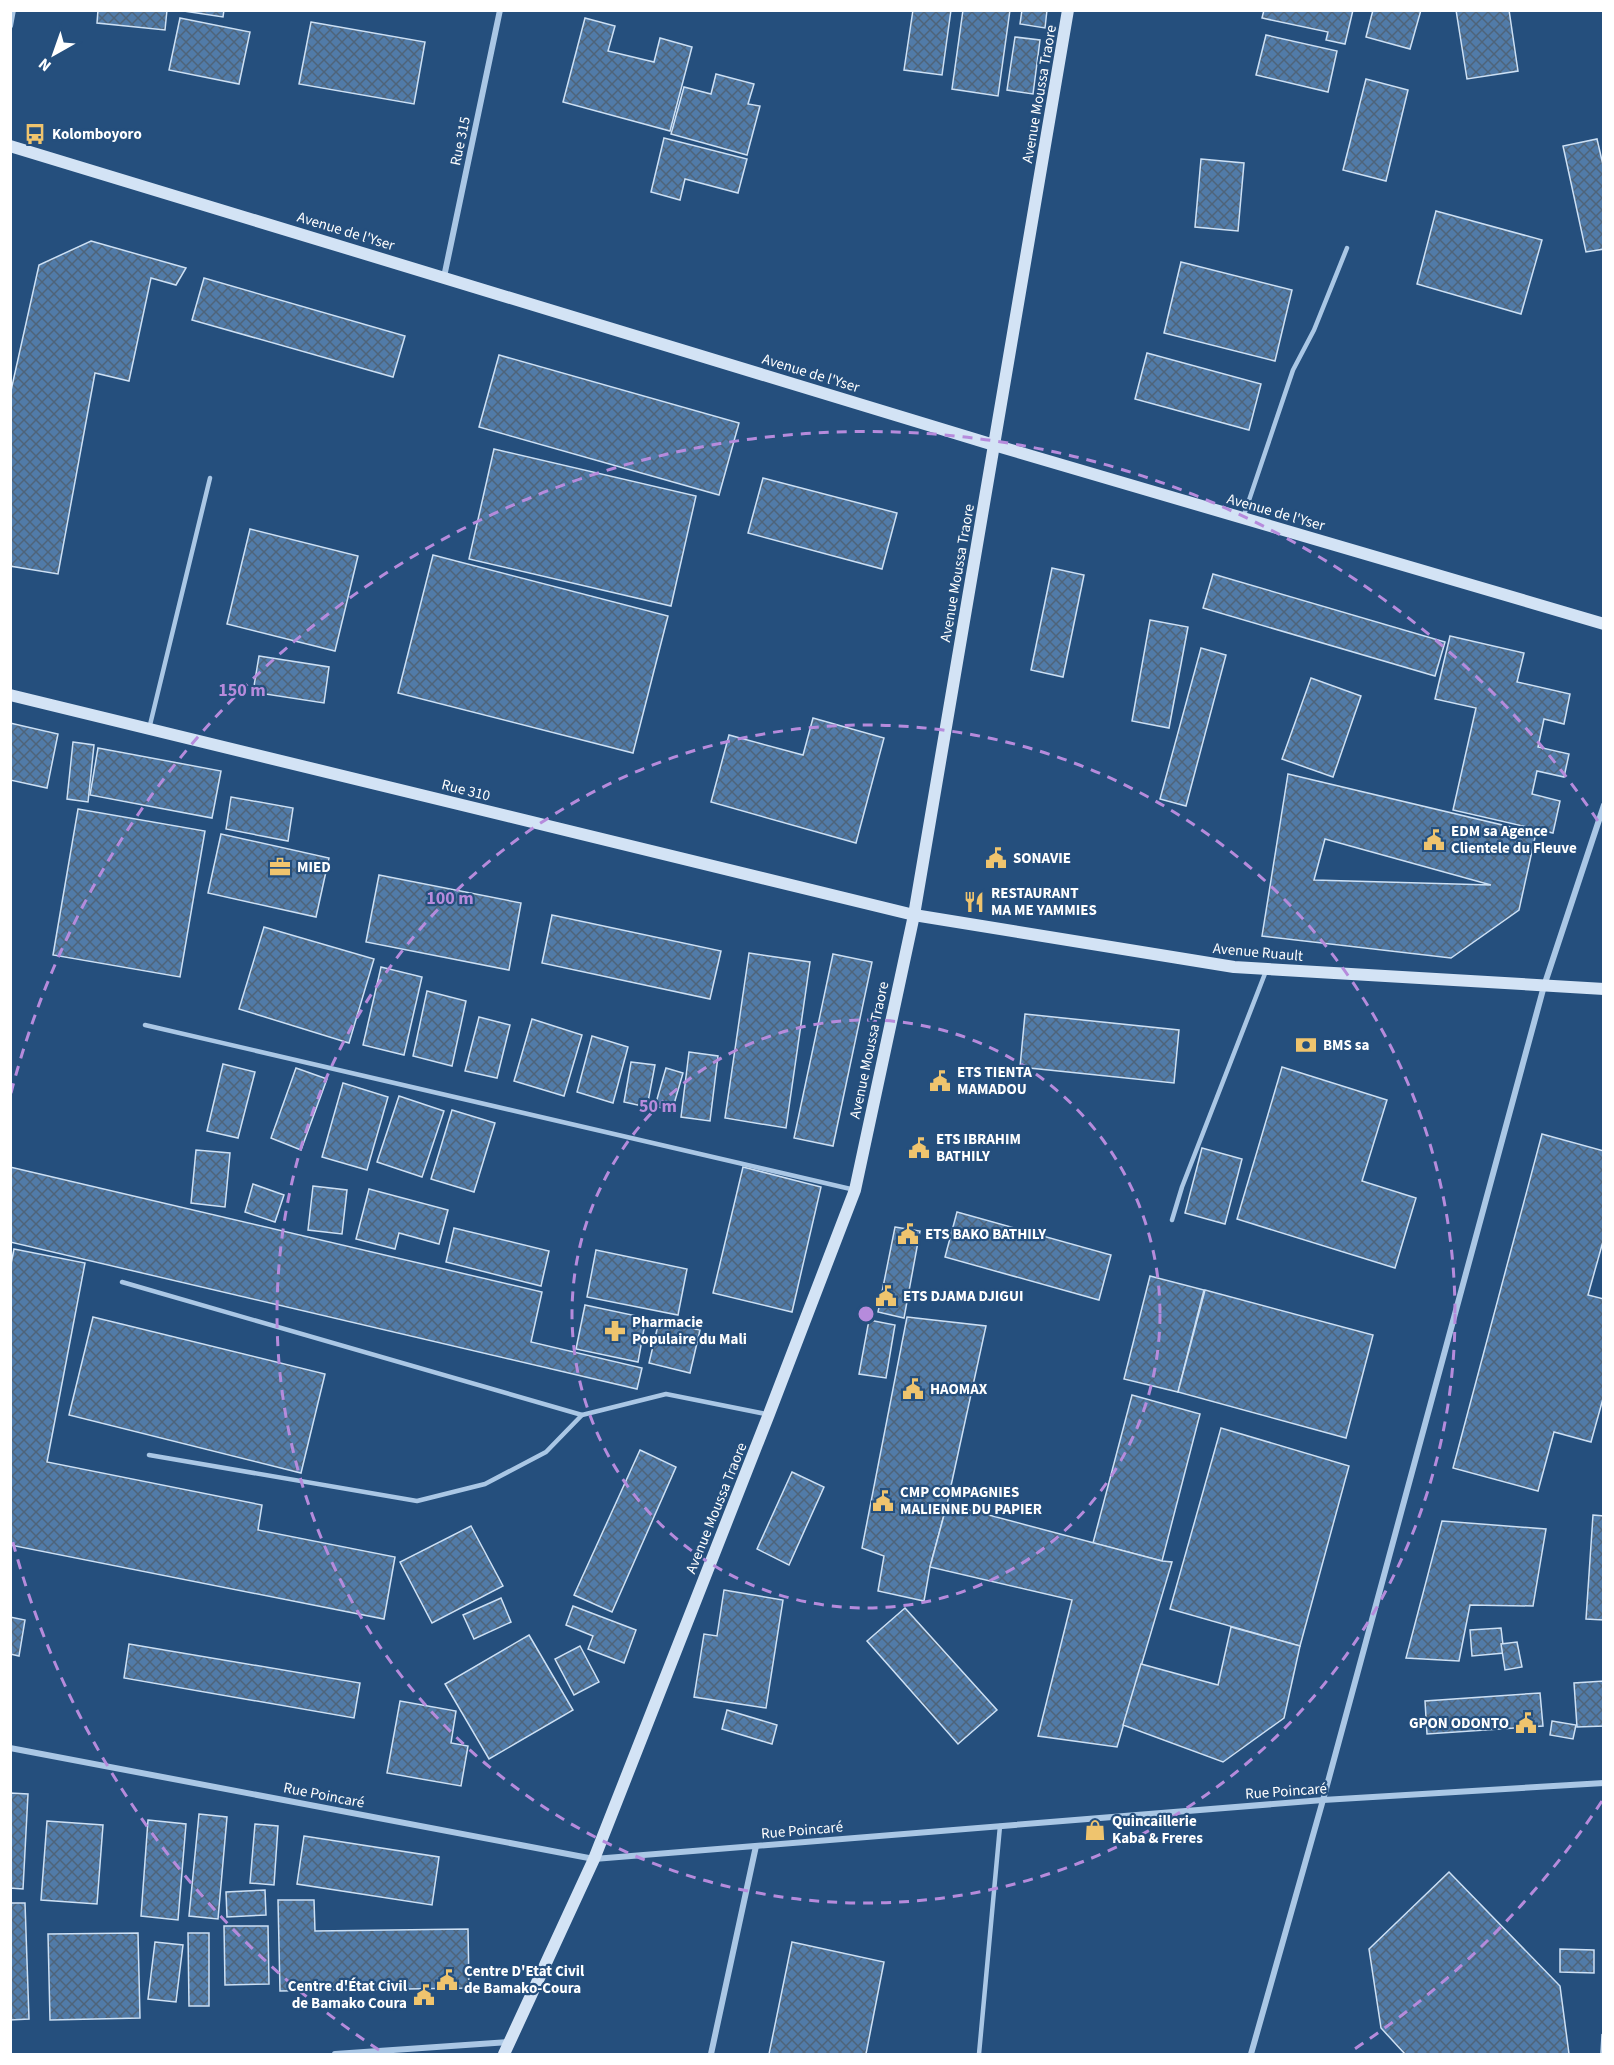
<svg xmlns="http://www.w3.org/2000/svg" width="1614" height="2065" font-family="'Source Sans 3',sans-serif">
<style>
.building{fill:url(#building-cross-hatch);stroke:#cde0f4;stroke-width:1.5;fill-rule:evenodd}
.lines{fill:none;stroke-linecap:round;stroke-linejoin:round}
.lane{stroke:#aac7e5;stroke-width:4.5}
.street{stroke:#aac7e5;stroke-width:6}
.secondary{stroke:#d3e3f5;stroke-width:12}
.ring{fill:none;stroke:#b68bdc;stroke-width:3;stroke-dasharray:10 8}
.labels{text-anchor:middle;stroke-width:4.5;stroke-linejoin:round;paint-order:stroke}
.street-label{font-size:15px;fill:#fff;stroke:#254f7d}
.poi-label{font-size:15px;font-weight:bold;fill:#fff;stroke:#254f7d;text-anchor:start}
.centre{fill:#b68bdc;stroke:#254f7d;stroke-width:3}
.ring-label{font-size:18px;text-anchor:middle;font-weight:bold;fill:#b68bdc;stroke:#254f7d;stroke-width:4.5;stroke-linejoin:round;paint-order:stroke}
</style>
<defs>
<pattern id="building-cross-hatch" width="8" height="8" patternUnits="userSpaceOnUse" patternTransform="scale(1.5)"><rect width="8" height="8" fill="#517ba8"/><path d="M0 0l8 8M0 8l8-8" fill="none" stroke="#4e647a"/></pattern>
</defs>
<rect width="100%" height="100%" fill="#254f7d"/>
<!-- building -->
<g class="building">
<path d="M98 10H167L165 30 97 23Z"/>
<path d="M177 10H224L223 17Z"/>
<path d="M913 10H951L942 75 904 70Z"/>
<path d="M963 10H1010L998 96 952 89Z"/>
<path d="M1022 10H1047L1045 28 1020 24Z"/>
<path d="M1264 10H1353L1345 44 1326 40 1328 32 1262 18Z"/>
<path d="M1373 10H1421L1410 49 1366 37Z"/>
<path d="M1456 10H1509L1518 71 1467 79Z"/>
<path d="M180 18 250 32 239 84 169 70Z"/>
<path d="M585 18 615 26 608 51 654 62 660 38 692 47 670 131 563 102Z"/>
<path d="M311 22 425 42 414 104 299 84Z"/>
<path d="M1266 35 1337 51 1328 92 1256 75Z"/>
<path d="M1015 37 1040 40 1033 94 1007 90Z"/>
<path d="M716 74 754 84 748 104 760 106 747 155 671 134 684 87 711 94Z"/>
<path d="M1366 79 1408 90 1386 181 1343 170Z"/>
<path d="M664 138 747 159 738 193 685 179 680 200 651 192Z"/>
<path d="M1597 139 1604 169V249L1586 252 1563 146Z"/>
<path d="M1201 159 1244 163 1238 231 1195 227Z"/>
<path d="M1436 211 1542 240 1521 314 1417 284Z"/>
<path d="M91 241 186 268 176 285 151 278 129 381 95 373 58 574 10 566V395L39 265Z"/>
<path d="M1181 262 1292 290 1275 361 1164 333Z"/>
<path d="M204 278 405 336 393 377 192 320Z"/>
<path d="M1147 353 1261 384 1249 430 1135 399Z"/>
<path d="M499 355 739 423 719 495 479 427Z"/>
<path d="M494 449 696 496 671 606 469 559Z"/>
<path d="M763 478 897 513 882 569 748 533Z"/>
<path d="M250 529 358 556 335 651 227 624Z"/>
<path d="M433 555 668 616 633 753 398 693Z"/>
<path d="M1052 568 1084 575 1063 677 1031 670Z"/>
<path d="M1213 574 1445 642 1435 676 1203 608Z"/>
<path d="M1150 620 1188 627 1169 728 1132 721Z"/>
<path d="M1450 636 1524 653 1517 682 1570 694 1564 724 1544 719 1538 747 1569 754 1564 777 1537 771 1532 794 1560 801 1553 833 1453 810 1476 708 1435 699Z"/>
<path d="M1201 648 1226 655 1186 806 1160 799Z"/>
<path d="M259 656 329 667 324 703 253 692Z"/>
<path d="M1311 678 1361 696 1333 777 1282 759Z"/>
<path d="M813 718 884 738 856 843 711 802 729 735 803 755Z"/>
<path d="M10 723 58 734 47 788 10 780Z"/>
<path d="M73 742 94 745 88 802 67 799Z"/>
<path d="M98 748 221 771 212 818 90 795Z"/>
<path d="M1288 774 1536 833 1519 910 1451 958 1262 936ZM1325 839 1491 885 1314 880Z"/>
<path d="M231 797 293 808 288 841 226 829Z"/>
<path d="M78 809 205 831 180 977 53 955Z"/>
<path d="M221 834 329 858 316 917 208 893Z"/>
<path d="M379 875 521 903 509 970 366 942Z"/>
<path d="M552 915 721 951 710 999 542 963Z"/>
<path d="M264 927 374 959 349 1043 239 1009Z"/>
<path d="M749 953 810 962 786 1128 725 1118Z"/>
<path d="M833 954 872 962 833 1146 794 1138Z"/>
<path d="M381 967 422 977 404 1055 363 1045Z"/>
<path d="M427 991 466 1001 452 1066 413 1056Z"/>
<path d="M1025 1014 1179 1030 1174 1083 1020 1067Z"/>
<path d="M479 1017 510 1025 497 1078 465 1071Z"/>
<path d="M532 1019 582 1035 564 1096 514 1081Z"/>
<path d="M592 1036 628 1047 613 1103 577 1092Z"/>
<path d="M689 1052 718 1056 710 1121 681 1117Z"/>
<path d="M631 1062 655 1065 647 1107 624 1102Z"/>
<path d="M223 1064 255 1072 238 1138 207 1131Z"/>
<path d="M1282 1067 1387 1100 1362 1181 1416 1198 1395 1268 1237 1219Z"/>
<path d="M296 1068 327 1079 301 1150 271 1138Z"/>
<path d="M666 1068 683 1073 672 1111 655 1106Z"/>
<path d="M343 1083 388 1097 367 1170 322 1157Z"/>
<path d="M399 1096 444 1111 422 1177 377 1162Z"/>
<path d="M452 1110 495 1123 474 1192 431 1179Z"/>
<path d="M1542 1134 1604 1151V1238L1588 1295 1604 1299V1395L1591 1442 1554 1432 1538 1491 1453 1468Z"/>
<path d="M1202 1148 1242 1159 1225 1224 1185 1213Z"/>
<path d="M196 1150 230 1153 225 1207 191 1203Z"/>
<path d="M10 1167 542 1292 531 1342 642 1368 637 1389 10 1242Z"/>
<path d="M743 1167 821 1187 792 1312 713 1293Z"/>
<path d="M253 1184 284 1195 275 1222 245 1212Z"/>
<path d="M313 1186 347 1190 342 1234 308 1230Z"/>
<path d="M369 1189 448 1210 439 1244 399 1233 395 1249 356 1239Z"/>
<path d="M957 1212 1111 1255 1099 1300 945 1257Z"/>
<path d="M895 1227 920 1231 904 1318 878 1312Z"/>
<path d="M454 1228 549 1251 541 1286 446 1262Z"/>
<path d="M14 1249 85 1263 47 1462 262 1505 258 1530 395 1557 384 1619 10 1545V1269Z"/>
<path d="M596 1250 687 1269 678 1315 587 1297Z"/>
<path d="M1150 1276 1204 1290 1178 1392 1124 1379Z"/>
<path d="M1205 1290 1373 1335 1346 1438 1178 1392Z"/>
<path d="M585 1305 646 1318 638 1362 576 1349Z"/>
<path d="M93 1317 325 1374 301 1473 69 1415Z"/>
<path d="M907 1317 986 1326 947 1504 930 1567 924 1601 878 1591 884 1556 862 1548Z"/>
<path d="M869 1320 895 1325 886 1378 859 1374Z"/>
<path d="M659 1321 700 1330 690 1373 649 1363Z"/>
<path d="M1132 1395 1200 1414 1162 1561 1093 1543Z"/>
<path d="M1221 1428 1349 1466 1300 1646 1170 1609Z"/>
<path d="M640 1450 676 1467 612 1612 574 1595Z"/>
<path d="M792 1472 824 1487 789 1565 757 1549Z"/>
<path d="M947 1504 1162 1561 1172 1562 1117 1747 1038 1736 1072 1600 930 1567Z"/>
<path d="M1593 1515 1604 1516V1620L1586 1619Z"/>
<path d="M1442 1521 1546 1529 1533 1606 1470 1605 1459 1661 1406 1658Z"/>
<path d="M471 1526 503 1586 432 1623 400 1562Z"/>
<path d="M724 1590 783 1600 766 1708 694 1697 704 1634 717 1636Z"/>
<path d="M501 1598 511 1622 474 1639 463 1615Z"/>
<path d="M573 1606 636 1630 624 1663 588 1649 593 1636 566 1625Z"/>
<path d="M905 1608 997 1710 958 1744 867 1641Z"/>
<path d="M10 1617 25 1620 19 1656 10 1654Z"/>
<path d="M1231 1627 1300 1646 1284 1718 1223 1762 1123 1725 1141 1664 1218 1685Z"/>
<path d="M1501 1628 1504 1653 1472 1656 1470 1630Z"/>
<path d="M529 1635 573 1710 489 1759 445 1684Z"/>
<path d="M1517 1642 1522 1667 1505 1670 1501 1644Z"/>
<path d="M129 1644 360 1683 354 1718 124 1678Z"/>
<path d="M580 1646 599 1682 574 1695 555 1659Z"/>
<path d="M1604 1681V1726L1577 1727 1574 1683Z"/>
<path d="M1540 1693 1543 1726 1427 1734 1425 1701Z"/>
<path d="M400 1701 456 1711 451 1743 468 1746 461 1786 387 1773Z"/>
<path d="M727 1710 777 1725 772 1744 722 1729Z"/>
<path d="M1552 1721 1576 1725 1573 1739 1550 1735Z"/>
<path d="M10 1793 28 1794 23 1889 10 1888Z"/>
<path d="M199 1814 227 1817 218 1919 189 1916Z"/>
<path d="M148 1820 186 1824 178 1920 141 1916Z"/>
<path d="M47 1821 103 1825 97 1904 41 1900Z"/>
<path d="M255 1824 278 1826 274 1885 250 1883Z"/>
<path d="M304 1836 439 1857 432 1905 297 1884Z"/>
<path d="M1449 1872 1560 1986 1569 2054H1405L1381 2028 1369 1949Z"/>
<path d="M265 1890 266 1915 227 1917 226 1892Z"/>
<path d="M278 1900H314L315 1931 468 1929 469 1988 280 1991Z"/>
<path d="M10 1903H25L29 2019 10 2020Z"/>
<path d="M224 1926H268L269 1984 225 1985Z"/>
<path d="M138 1933 140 2018 50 2020 48 1934Z"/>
<path d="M188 1933H209V2006H189Z"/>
<path d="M155 1942 183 1945 176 2002 148 1999Z"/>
<path d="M792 1942 884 1962 866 2054H769Z"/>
<path d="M1560 1949 1594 1950V1973L1560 1972Z"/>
<path d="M1602 2035 1604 2036V2054H1601Z"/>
</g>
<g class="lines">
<!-- lane -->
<g class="lane">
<path d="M1243 518 1293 370 1314 330 1347 248"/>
<path d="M149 729 210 478"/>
<path d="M145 1025 855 1190"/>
<path d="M1172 1220 1182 1187 1266 971"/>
<path d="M122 1282 582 1415"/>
<path d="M149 1455 417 1501 485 1484 546 1452 582 1415 666 1394 766 1414"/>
<path d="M979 2054 1000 1826"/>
</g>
<!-- street -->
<g class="street">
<path d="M10 26 13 10"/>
<path d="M444 277 500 10"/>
<path d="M10 1748 594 1859 1323 1800 1604 1783"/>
<path d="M335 2054 509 2042"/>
<path d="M711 2054 756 1846"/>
<path d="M1251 2054 1323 1800 1544 986 1604 805"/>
</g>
<!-- secondary -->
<g class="secondary">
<path d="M10 146 994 445 1604 624"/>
<path d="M10 695 914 915 1234 967 1604 989"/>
<path d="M504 2054 594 1859 769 1414 855 1190 914 915 1068 10"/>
</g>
</g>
<!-- distance rings -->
<g class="ring">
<circle cx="866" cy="1314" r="294"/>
<circle cx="866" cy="1314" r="589"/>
<path d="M1602 1801A883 883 0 0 1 1353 2050M379 2050A883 883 0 0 1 11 1535M11 1093A883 883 0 0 1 1602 827"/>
</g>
<!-- icons -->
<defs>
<symbol id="bus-bare" viewBox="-9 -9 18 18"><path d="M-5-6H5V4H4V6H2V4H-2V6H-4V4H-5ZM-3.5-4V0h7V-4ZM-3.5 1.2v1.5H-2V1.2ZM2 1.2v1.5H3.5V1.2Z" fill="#efc46e" stroke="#254f7d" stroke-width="2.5" paint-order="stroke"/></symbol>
<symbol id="civic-bare" viewBox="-9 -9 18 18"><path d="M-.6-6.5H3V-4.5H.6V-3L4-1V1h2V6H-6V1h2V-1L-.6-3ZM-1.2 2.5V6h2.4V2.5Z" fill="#efc46e" stroke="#254f7d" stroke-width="2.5" paint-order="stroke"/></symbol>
<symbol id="office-bare" viewBox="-9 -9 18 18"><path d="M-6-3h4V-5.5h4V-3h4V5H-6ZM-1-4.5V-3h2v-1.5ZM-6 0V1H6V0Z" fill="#efc46e" stroke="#254f7d" stroke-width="2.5" paint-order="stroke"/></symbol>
<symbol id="restaurant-bare" viewBox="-9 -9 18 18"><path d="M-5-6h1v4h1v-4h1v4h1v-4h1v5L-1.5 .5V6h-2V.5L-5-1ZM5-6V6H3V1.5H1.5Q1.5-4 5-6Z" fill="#efc46e" stroke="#254f7d" stroke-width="2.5" paint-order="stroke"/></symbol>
<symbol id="bank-bare" viewBox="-9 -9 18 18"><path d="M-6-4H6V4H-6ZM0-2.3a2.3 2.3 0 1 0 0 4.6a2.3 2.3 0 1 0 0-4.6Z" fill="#efc46e" stroke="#254f7d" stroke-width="2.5" paint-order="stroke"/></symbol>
<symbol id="pharmacy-bare" viewBox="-9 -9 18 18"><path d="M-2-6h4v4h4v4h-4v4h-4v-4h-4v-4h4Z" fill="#efc46e" stroke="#254f7d" stroke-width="2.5" paint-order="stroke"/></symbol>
<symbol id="shop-bare" viewBox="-9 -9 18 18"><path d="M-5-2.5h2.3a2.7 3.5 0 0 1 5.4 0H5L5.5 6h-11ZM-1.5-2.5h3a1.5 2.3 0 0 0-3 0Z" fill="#efc46e" stroke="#254f7d" stroke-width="2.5" paint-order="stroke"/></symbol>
</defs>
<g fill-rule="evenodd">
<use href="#bus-bare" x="20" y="119" width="30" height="30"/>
<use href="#civic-bare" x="1419" y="825" width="30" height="30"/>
<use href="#civic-bare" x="981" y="843" width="30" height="30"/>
<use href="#office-bare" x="265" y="852" width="30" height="30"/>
<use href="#restaurant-bare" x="959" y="887" width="30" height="30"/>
<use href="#bank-bare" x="1291" y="1030" width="30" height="30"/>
<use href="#civic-bare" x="925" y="1066" width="30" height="30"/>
<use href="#civic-bare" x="904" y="1133" width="30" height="30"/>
<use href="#civic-bare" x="893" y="1219" width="30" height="30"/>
<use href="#civic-bare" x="871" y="1281" width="30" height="30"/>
<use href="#pharmacy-bare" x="600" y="1316" width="30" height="30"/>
<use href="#civic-bare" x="898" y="1374" width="30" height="30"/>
<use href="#civic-bare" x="868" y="1486" width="30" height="30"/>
<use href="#civic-bare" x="1511" y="1708" width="30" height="30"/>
<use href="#shop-bare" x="1080" y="1815" width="30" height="30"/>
<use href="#civic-bare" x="432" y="1965" width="30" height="30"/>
<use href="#civic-bare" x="409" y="1980" width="30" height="30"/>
</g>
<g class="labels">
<!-- street labels -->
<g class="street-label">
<text transform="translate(1039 94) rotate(-80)" y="5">Avenue Moussa Traore</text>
<text transform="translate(460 141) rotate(-78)" y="5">Rue 315</text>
<text transform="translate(346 231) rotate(17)" y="5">Avenue de l'Yser</text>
<text transform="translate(811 373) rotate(17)" y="5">Avenue de l'Yser</text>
<text transform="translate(1276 512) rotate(16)" y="5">Avenue de l'Yser</text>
<text transform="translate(957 573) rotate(-80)" y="5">Avenue Moussa Traore</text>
<text transform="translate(466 790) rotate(14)" y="5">Rue 310</text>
<text transform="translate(1258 952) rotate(5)" y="5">Avenue Ruault</text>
<text transform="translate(869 1050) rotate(-78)" y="5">Avenue Moussa Traore</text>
<text transform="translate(716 1508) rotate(-68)" y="5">Avenue Moussa Traore</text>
<text transform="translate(1286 1791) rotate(-4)" y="5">Rue Poincaré</text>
<text transform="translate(324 1795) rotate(11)" y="5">Rue Poincaré</text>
<text transform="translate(802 1830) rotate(-5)" y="5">Rue Poincaré</text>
</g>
<!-- poi labels -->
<g class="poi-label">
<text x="52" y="139">Kolomboyoro</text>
<text x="1451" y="836">EDM sa Agence<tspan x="1451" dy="17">Clientele du Fleuve</tspan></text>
<text x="1013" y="863">SONAVIE</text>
<text x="297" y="872">MIED</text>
<text x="991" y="898">RESTAURANT<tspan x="991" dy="17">MA ME YAMMIES</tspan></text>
<text x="1323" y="1050">BMS sa</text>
<text x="957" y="1077">ETS TIENTA<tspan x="957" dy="17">MAMADOU</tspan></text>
<text x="936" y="1144">ETS IBRAHIM<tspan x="936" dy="17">BATHILY</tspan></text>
<text x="925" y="1239">ETS BAKO BATHILY</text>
<text x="903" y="1301">ETS DJAMA DJIGUI</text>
<text x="632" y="1327">Pharmacie<tspan x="632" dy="17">Populaire du Mali</tspan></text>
<text x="930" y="1394">HAOMAX</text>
<text x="900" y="1497">CMP COMPAGNIES<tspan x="900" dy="17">MALIENNE DU PAPIER</tspan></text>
<text x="1509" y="1728" text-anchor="end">GPON ODONTO</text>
<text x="1112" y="1826">Quincaillerie<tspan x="1112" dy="17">Kaba &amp; Freres</tspan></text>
<text x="464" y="1976">Centre D'Etat Civil<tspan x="464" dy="17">de Bamako-Coura</tspan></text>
<text x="407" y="1991" text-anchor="end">Centre d'État Civil<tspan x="407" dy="17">de Bamako Coura</tspan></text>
</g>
</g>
<circle cx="866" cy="1314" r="9" class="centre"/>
<g class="ring-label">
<text x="242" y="696">150 m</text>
<text x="450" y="904">100 m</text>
<text x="658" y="1112">50 m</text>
</g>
<!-- border -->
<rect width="1614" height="2065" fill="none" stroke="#ffffff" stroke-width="24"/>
<!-- north arrow -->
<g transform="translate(54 54) rotate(220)" stroke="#254f7d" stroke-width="4.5" paint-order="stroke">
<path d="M0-4.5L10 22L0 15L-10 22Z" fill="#ffffff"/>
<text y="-9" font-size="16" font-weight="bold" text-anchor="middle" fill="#ffffff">N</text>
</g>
</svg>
